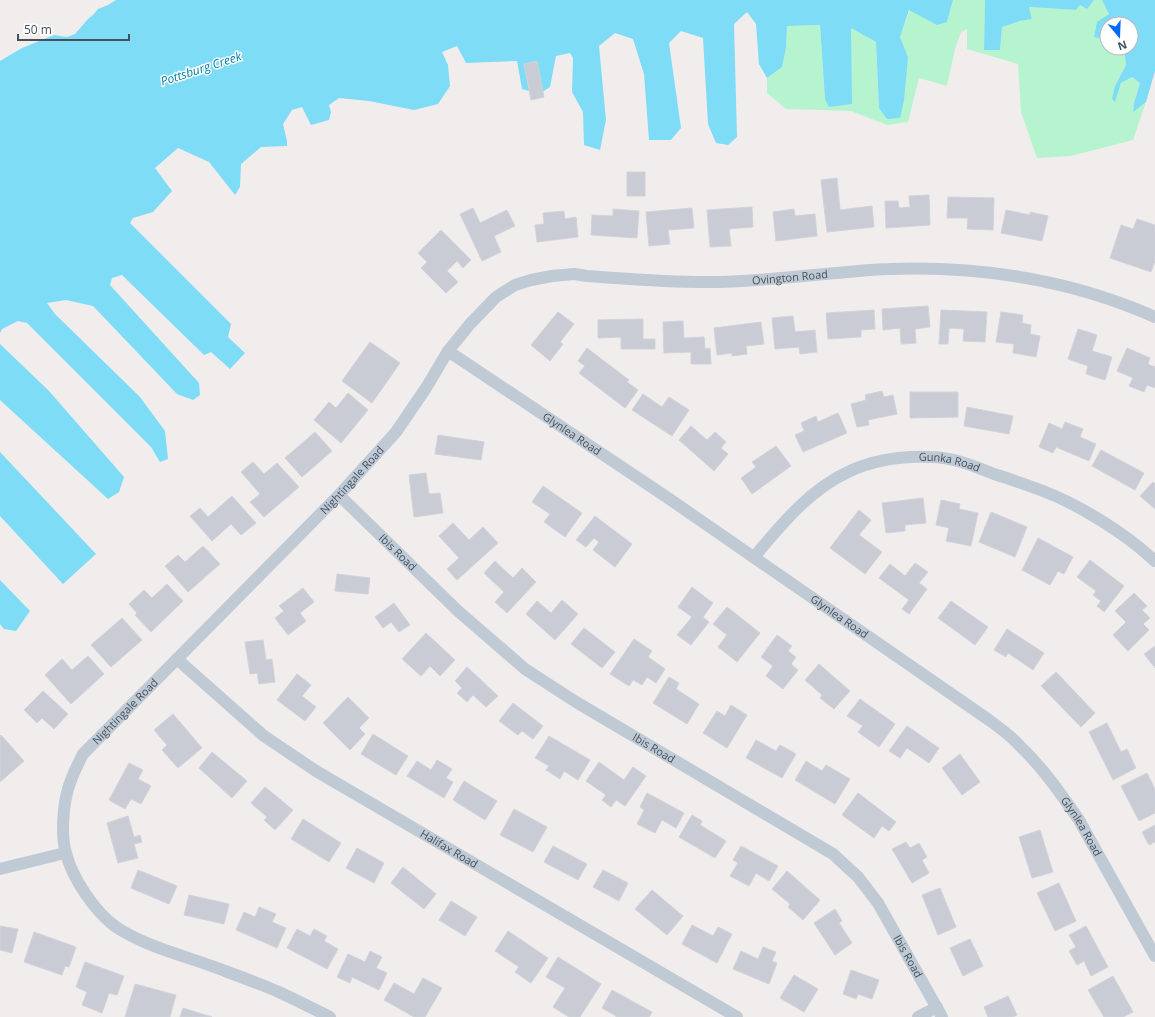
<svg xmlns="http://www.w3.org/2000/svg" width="1155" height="1017" font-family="'Open Sans',sans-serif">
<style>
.green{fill:#b6f4cf}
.water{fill:#7edcf6}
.building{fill:#c9ccd4;stroke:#d1d3da}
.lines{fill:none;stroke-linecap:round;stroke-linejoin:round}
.minor{stroke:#bfcad5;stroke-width:12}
.labels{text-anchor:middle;stroke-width:3;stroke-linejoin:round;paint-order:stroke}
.street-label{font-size:11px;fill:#44515d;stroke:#fff}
.water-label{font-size:12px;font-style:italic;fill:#0280a4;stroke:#fff}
</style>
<rect width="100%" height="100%" fill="#f1eded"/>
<!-- green -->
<path class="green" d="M953 0H985L984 49 1000 50 1002 27 1020 21 1032 19 1029 7 1076 10 1080 5 1087 9 1094 0H1102L1109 14 1094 37 1107 40V48H1124L1126 65 1115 86V101L1121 83 1131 77 1140 83 1134 103 1133 111 1146 102 1133 140 1071 156 1037 158 1021 112 1018 64 967 49V29L961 32 955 49 947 86 919 78 908 122 887 125 851 111 786 109 767 93V78L782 67 786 48 787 26 820 25 825 99 851 28 876 42 879 108 908 57 900 37 910 9 947 22Z"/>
<!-- water -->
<g class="water">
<path d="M116 0H953L947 22 937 25 909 10 900 37 908 57 904 100 900 118 887 119 879 108 876 42 851 28 852 104 829 107 825 99 820 25 787 26 786 48 782 67 767 78 759 64 756 24 747 12 734 24 737 137 728 145 716 143 708 124 703 38 681 31 669 43 681 128 671 140H649L644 74 633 39 615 33 599 46 606 120 600 150 584 145 583 112 572 92 573 58 570 53 556 56 550 87 539 94 522 89 517 61 466 63 457 46 442 52 448 65 450 86 438 104 414 110 369 101 339 98 329 105 331 112 329 120 311 125 302 107 292 110 283 124 287 141V146L261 147 241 164 240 187 235 195 209 162 178 148 155 168 172 191 153 212 133 218 130 223 231 324 228 337 245 353 230 369 211 352 204 355 122 275 112 278 110 285 199 383 200 395 193 400 177 394 93 306 66 300 47 303 55 314 140 397 165 431 168 459 160 462 151 447 27 323 18 321 2 329 0 333V61L22 48 54 35 67 37 75 34 88 19 93 15 98 9 108 5Z"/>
<path d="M985 0H1094L1087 9 1080 5 1076 10 1029 7 1032 19 1020 21 1002 27 1000 50H984Z"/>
<path d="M1102 0H1155V71L1146 102 1133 112 1134 103 1140 83 1132 77 1121 83 1115 102 1112 99 1115 86 1126 65 1124 48H1131V24H1107V40L1094 37 1097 22 1109 14Z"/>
<path d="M0 344 49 391 124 477 119 492 108 499 0 400Z"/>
<path d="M0 452 96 554 63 584 0 516Z"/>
<path d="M0 580 30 611 16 631 4 629 0 624Z"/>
</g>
<!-- building -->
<g class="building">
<path d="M537 61 544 97 531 100 524 64Z"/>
<rect x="627" y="172" width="18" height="24"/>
<path d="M837 178 840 210 872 206 874 227 827 232 821 180Z"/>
<path d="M929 195 930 225 886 228 885 201H898L899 208 910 207 909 196Z"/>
<path d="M948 197 994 198 993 230 967 229 968 218H947Z"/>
<path d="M752 207 753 227 729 229 731 246 710 247 707 210Z"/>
<path d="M473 208 480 223 507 210 515 226 494 236 501 252 482 261 460 214Z"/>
<path d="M692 208 694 228 668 230 670 244 649 246 646 212Z"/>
<path d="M613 209 639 211 637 238 591 235 592 215 613 216Z"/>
<path d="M794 209 795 216 815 214 817 236 776 241 773 212Z"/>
<path d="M1006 210 1030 215V212L1048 216 1042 241 1001 233Z"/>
<path d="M564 211 565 219 576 217 578 237 537 242 535 225 544 224 543 213Z"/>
<path d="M1137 219 1155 225V261L1151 272 1110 258 1121 225 1133 229Z"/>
<path d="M441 230 471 260 463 268 457 261 447 271 458 282 446 293 421 268 427 262 418 253Z"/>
<path d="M928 306 930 327 915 329 916 343 901 344 900 328 883 330 882 309Z"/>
<path d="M874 310 875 329 861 330V337L828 339 826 313Z"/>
<path d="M941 310 987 312 985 342 963 341 964 329 949 328 948 344H939Z"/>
<path d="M558 312 574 324 560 342 563 344 550 361 531 345Z"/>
<path d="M1001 312 1023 315 1022 323 1031 325 1030 334 1040 336 1036 357 1013 353 1014 344 996 342Z"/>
<path d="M793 316 795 332 815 330 817 352 800 354 799 347 775 349 772 318Z"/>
<path d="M643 319V339H655V349H621V337L598 338V320Z"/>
<path d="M683 321 684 338 704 337 705 349 710 348 711 364H691V352L664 353 663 322Z"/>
<path d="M761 322 764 344 746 346 747 354 732 356V353L717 355 714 328Z"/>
<path d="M1078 329 1097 335 1092 351 1112 357 1105 380 1086 374 1088 366 1068 359Z"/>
<path d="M370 342 400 363 372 403 342 381Z"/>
<path d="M587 348 629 380 627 382 638 390 625 408 579 373 585 366 578 361Z"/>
<path d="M1127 348 1150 358 1148 364 1155 367V388L1147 385 1144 392 1129 386 1133 378 1117 371Z"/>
<path d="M882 391 884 397 893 395 897 414 868 420 869 425 857 427 851 404 866 400 865 395Z"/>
<path d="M910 392H958V417L910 418Z"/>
<path d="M348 393 368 410 341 443 314 420 329 402 336 408Z"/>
<path d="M643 394 662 407 669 397 689 410 672 436 632 410Z"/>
<path d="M967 407 1013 416 1009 434 964 426Z"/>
<path d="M838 413 847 433 803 452 795 435 804 431 801 423 816 416 818 422Z"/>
<path d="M1065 422 1083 429 1080 437 1096 444 1089 461 1056 447 1053 453 1039 447 1049 423 1062 429Z"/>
<path d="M691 426 707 440 715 432 726 442 721 448 728 454 714 471 679 440Z"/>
<path d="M315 432 332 451 302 477 285 458Z"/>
<path d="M438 435 484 442 481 460 435 454Z"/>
<path d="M776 446 791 466 752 494 741 478 756 467 752 462Z"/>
<path d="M1101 450 1144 473 1135 490 1092 466Z"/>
<path d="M253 462 264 474 277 463 299 487 264 517 250 502 260 494 241 472Z"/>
<path d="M426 473 429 494 440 493 443 513 414 517 409 475Z"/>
<path d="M1153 482 1155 484V509L1140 496Z"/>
<path d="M543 486 582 513 565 537 544 522 550 514 532 502Z"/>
<path d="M232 496 256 523 241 535 231 524 212 541 190 516 200 508 208 517Z"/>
<path d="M923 498 926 523 905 525V531L886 533 882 503Z"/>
<path d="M941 500 960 504 959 509 978 513 971 546 946 541 949 528 936 525Z"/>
<path d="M859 510 871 520 859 535 882 552 865 574 830 548Z"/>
<path d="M991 512 1027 527 1015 557 979 542Z"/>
<path d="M595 516 632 544 615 567 593 550 599 542 594 538 586 547 576 540Z"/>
<path d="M453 523 469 540 483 527 498 543 457 580 447 569 459 558 439 536Z"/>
<path d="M1038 538 1073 557 1064 574 1058 571 1050 585 1022 570Z"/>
<path d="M203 546 220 564 188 592 165 566 178 555 185 562Z"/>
<path d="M1090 560 1124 586 1104 612 1097 606 1101 601 1093 595 1096 591 1077 577Z"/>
<path d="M495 561 513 578 522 568 536 582 507 613 495 602 504 592 484 573Z"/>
<path d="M915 563 928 572 919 583 927 589 909 614 902 609 909 600 879 578 890 564 905 576Z"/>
<path d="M337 574 370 578 368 594 335 591Z"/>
<path d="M167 584 183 601 151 632 135 615 137 613 129 604 144 590 152 598Z"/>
<path d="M692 587 713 603 703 617 709 622 691 645 677 635 692 617 678 607Z"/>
<path d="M303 588 314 602 300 613 306 621 288 635 275 618 284 611 279 606Z"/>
<path d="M1134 593 1147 606 1142 610 1150 618 1143 624 1149 630 1128 651 1113 635 1126 622 1115 611Z"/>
<path d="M562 600 578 614 555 640 526 614 537 601 551 613Z"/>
<path d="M951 601 988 627 975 645 938 618Z"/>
<path d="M394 603 410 625 399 632 391 622 383 628 375 617Z"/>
<path d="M727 607 760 633 737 662 718 647 727 635 713 624Z"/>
<path d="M122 618 142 640 111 667 91 645Z"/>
<path d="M584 628 615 652 602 668 571 644Z"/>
<path d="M1007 629 1044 653 1033 670 1008 653 1006 657 994 650Z"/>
<path d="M426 633 455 660 440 676 430 666 421 676 402 659Z"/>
<path d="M777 635 792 646 788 651 796 657 791 664 798 670 783 689 766 676 773 666 761 657Z"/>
<path d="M634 639 652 651 648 657 665 669 656 683 647 677 642 685 633 680 629 686 610 674Z"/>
<path d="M263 640 266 660 272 659 275 682 259 684 257 673 250 674 245 642Z"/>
<path d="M1155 646V668L1144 654Z"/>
<path d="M88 656 104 674 71 704 45 675 62 659 72 670Z"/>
<path d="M819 664 850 691 834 709 820 698 822 695 805 680Z"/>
<path d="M467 667 498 696 486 707 473 695 467 702 457 693 462 688 455 681Z"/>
<path d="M1056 672 1095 713 1081 727 1041 686Z"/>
<path d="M297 674 311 685 302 696 316 707 305 721 277 700Z"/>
<path d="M669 677 679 683 676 689 699 704 687 724 653 703Z"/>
<path d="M43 691 68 714 54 729 42 718 37 723 24 710Z"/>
<path d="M348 697 369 718 359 728 365 734 350 750 323 723Z"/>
<path d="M860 699 895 724 879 747 858 732 863 726 847 716Z"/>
<path d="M513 703 543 726 533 739 522 731 518 735 499 721Z"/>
<path d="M731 705 747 715 727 748 703 733 717 711 725 716Z"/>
<path d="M173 714 202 748 178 768 162 750 167 745 154 730Z"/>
<path d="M1107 723 1121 752 1127 749 1136 768 1113 780 1089 732Z"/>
<path d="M907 726 939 748 929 763 907 748 900 758 889 751Z"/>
<path d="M373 734 408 756 396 775 361 754Z"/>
<path d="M1 735 24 761 0 782V736Z"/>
<path d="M549 736 590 760 578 780 564 771 560 779 546 770 549 766 535 758Z"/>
<path d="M756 740 776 751 780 745 796 754 782 778 746 758Z"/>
<path d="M212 752 247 781 232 798 199 768Z"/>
<path d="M960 754 980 782 962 795 942 768Z"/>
<path d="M437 760 452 769 446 778 453 782 444 798 407 776 417 761 431 770Z"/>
<path d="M806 761 822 771 826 765 850 779 835 804 795 780Z"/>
<path d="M599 762 624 780 633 767 646 776 625 806 616 800 611 807 602 800 606 795 586 781Z"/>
<path d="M129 763 143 770 138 779 151 786 141 804 131 799 125 809 109 800Z"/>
<path d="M1147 773 1155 789V813L1139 821 1121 786Z"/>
<path d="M464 781 497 801 485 820 453 800Z"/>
<path d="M265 787 293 810 275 830 264 820 267 817 251 803Z"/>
<path d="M647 793 684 813 676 828 662 820 655 833 637 824 644 810 640 807Z"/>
<path d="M858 793 896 822 889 831 882 826 874 838 842 815Z"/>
<path d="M514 809 547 827 533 852 500 835Z"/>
<path d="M692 815 702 821 700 825 726 841 715 858 679 837Z"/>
<path d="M128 816 134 837 140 835 142 842 134 844 138 858 118 863 107 823Z"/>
<path d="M303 819 341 843 329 862 291 839Z"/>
<path d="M1155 825V842L1149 845 1142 832Z"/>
<path d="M1040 830 1053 872 1032 878 1019 837Z"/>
<path d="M906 842 910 848 919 843 927 857 922 860 929 873 912 883 892 849Z"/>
<path d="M553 846 587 864 578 880 544 862Z"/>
<path d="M741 846 778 866 769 881 756 873 749 886 730 876 738 863 733 860Z"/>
<path d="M357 848 384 863 374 883 346 868Z"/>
<path d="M403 867 436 894 424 909 391 883Z"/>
<path d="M138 870 177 886 169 904 131 888Z"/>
<path d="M603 870 628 883 619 901 593 887Z"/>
<path d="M787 871 820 900 803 920 788 907 790 904 772 889Z"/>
<path d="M1059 883 1076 921 1055 931 1037 893Z"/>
<path d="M940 888 956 927 938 935 922 895Z"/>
<path d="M652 890 683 916 667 935 635 909Z"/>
<path d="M189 895 229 904 224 924 184 915Z"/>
<path d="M451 901 477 917 465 936 439 920Z"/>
<path d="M259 907 276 914 272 922 286 928 277 948 236 930 244 912 255 917Z"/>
<path d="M835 909 842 921 839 923 852 943 835 955 814 923Z"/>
<path d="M692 925 713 936 718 927 732 934 717 963 682 944Z"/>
<path d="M0 926 18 929 12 953 0 950Z"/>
<path d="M1086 926 1108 967 1091 976 1084 961 1077 965 1069 951 1076 947 1069 935Z"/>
<path d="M297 929 310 936 314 929 327 936 324 941 338 949 327 969 287 948Z"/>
<path d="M508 931 548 958 531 983 515 972 519 967 495 951Z"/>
<path d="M34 932 76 947 69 967 65 966 62 975 24 962Z"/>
<path d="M970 939 983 966 963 976 950 948Z"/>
<path d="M763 947 776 952 772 961 777 963 769 984 733 969 741 951 758 959Z"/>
<path d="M370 951 382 957 376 968 387 973 379 990 352 977 350 983 337 977 348 954 365 962Z"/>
<path d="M558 957 601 984 580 1017H569L553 1007 565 988 546 977Z"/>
<path d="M85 962 124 976 117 995 109 993 102 1013 82 1005 87 992 76 987Z"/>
<path d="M851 970 879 980 872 999 858 994 856 999 843 994Z"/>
<path d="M794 975 818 989 804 1012 780 998Z"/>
<path d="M1113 976 1133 1012 1123 1017H1104L1088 990Z"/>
<path d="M423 978 442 988 425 1017H414L384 1000 394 983 414 994Z"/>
<path d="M135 984 176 995 170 1017H125Z"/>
<path d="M612 990 652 1012 649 1017H616V1016L602 1008Z"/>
<path d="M1008 996 1017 1015 1013 1017H988L984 1007Z"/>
<path d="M183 1008 212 1017H180Z"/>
</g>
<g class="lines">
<!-- minor -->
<g class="minor">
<path id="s1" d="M448 351 668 498 989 720C1000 728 1011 736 1020 746 1043 768 1061 794 1079 820L1155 956"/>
<path id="s2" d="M339 495 458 611 525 669 576 702 833 854 858 877 878 903 942 1017"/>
<path id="s3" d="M754 557C781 525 809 490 848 472 873 460 902 456 930 457 952 457 974 466 994 474 1010 479 1027 485 1043 491 1080 505 1126 534 1155 561"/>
<path id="s4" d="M177 659 264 736 316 771 737 1017"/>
<path d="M0 869 65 853"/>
<path id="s5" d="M330 1017C314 1009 298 1001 281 993 263 985 244 978 225 971 190 957 148 948 116 927 95 912 72 878 66 853 61 837 63 809 67 793 70 779 77 766 83 754L339 495 396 432 426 388 448 351 470 324 496 297 515 285 531 280 552 276 574 274 587 276C630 279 674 283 717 282 760 281 804 276 847 272 861 271 875 269 889 269 980 266 1072 280 1155 317"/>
<path d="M918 1017 937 1007"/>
</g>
</g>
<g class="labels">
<!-- street labels -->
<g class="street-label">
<text dy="4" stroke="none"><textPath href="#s5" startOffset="1343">Ovington Road</textPath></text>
<text dy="4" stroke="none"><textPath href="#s1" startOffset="149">Glynlea Road</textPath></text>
<text dy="4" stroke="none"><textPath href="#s3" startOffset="232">Gunka Road</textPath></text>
<text dy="4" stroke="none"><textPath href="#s5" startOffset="810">Nightingale Road</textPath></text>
<text dy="4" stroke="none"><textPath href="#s2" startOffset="82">Ibis Road</textPath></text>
<text dy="4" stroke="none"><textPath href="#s1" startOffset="473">Glynlea Road</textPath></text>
<text dy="4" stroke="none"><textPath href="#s5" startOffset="486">Nightingale Road</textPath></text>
<text dy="4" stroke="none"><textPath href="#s2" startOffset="406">Ibis Road</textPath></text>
<text dy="4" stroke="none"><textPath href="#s1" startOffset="797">Glynlea Road</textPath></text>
<text dy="4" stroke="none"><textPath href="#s4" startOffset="333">Halifax Road</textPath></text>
<text dy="4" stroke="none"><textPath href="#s2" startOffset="742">Ibis Road</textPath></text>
</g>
<!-- water labels -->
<g class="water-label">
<text transform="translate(201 69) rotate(-18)" y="4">Pottsburg Creek</text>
</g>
</g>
<!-- north arrow -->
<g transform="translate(1119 36) rotate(161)"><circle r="19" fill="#ffffff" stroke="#b4b9be"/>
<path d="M0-3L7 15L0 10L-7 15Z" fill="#046af4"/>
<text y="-6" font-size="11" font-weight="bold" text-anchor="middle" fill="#44515d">N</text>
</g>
<!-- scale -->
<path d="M18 34v6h111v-6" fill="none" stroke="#44515d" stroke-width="2"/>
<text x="24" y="34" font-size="12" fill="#44515d" stroke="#ffffff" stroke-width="3" paint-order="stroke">50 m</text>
</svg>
